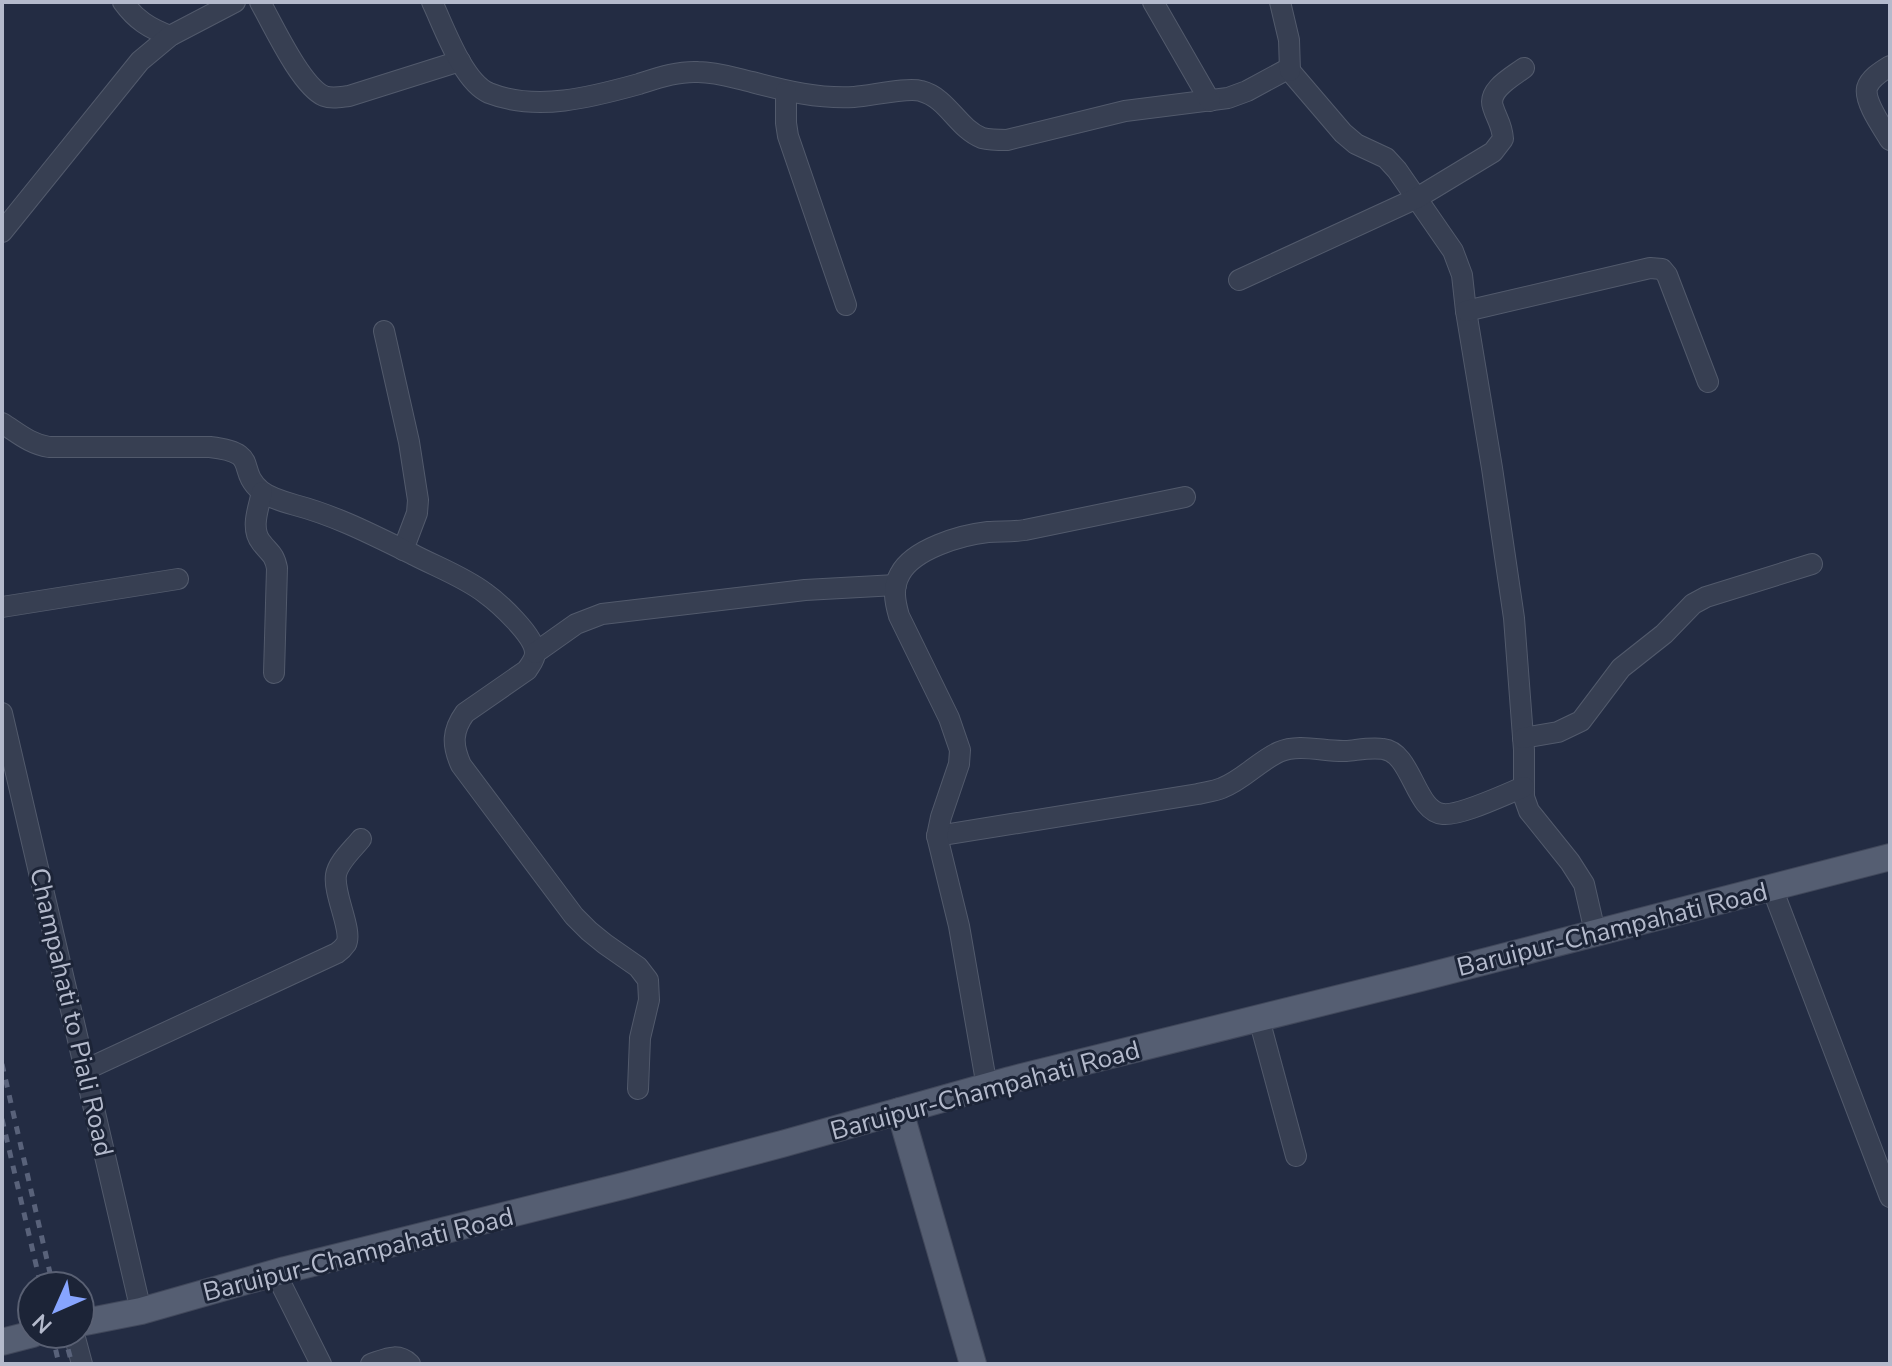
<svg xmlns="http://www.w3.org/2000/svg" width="1892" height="1366" font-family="'Nunito Sans',sans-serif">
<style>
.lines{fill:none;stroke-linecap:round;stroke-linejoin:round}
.minor-casing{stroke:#525a6c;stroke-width:22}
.major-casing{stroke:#41485b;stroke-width:28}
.minor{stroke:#373f52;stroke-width:20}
.major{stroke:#555e72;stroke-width:26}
.rail{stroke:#59627a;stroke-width:5;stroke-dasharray:8 8;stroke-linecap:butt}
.labels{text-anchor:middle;stroke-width:6;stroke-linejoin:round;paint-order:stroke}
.street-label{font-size:26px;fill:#b4bacc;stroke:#1c2437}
</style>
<rect width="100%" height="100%" fill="#232c43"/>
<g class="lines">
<defs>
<g id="minor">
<path d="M123 2C136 20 149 28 170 36"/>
<path d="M260 2C273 25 301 86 324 96 332 99 340 97 349 96L460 61"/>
<path d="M432 2C444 27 463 82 489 93 537 112 592 97 639 84 658 78 678 71 698 72 717 72 734 78 752 82 786 91 819 99 854 97 871 96 907 87 921 91 948 98 957 128 982 138 990 140 998 140 1007 140L1125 111 1228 98 1247 91 1284 71H1290L1343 133 1356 144 1386 158 1397 170 1453 251 1462 275 1466 311 1492 468 1514 618 1524 750V797L1529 811 1570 862 1584 884 1595 932"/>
<path d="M1153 2 1210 101"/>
<path d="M1280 2 1289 40 1290 71"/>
<path d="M1890 66C1882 71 1870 78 1867 88 1864 102 1883 128 1890 140"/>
<path d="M786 91V123L788 136 846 305"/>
<path d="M2 232 140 61 170 36 235 2"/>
<path d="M1239 280 1417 198 1493 152 1503 139C1502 124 1497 120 1493 107 1487 90 1512 77 1524 68"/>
<path d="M1466 311 1650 268 1662 269 1667 275 1708 382"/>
<path d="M384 331 409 442 418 500 417 513 403 550"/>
<path d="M2 423C18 433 30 444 49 447H210C262 453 235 469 261 491 270 498 284 502 295 505 337 516 375 536 414 555 437 567 464 577 485 593 499 603 535 636 535 653 535 660 530 665 527 670L465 713C452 731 452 745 461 765L574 916 589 931 605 944 638 967 648 980 649 1000 640 1038 638 1089"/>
<path d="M262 492C259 507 250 528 261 542 269 553 274 553 277 568L274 673"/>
<path d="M2 607 178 579"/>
<path d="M535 653 576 624 602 614 805 590 896 585"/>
<path d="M2 713 141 1311"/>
<path d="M1523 738 1558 732 1581 721 1621 668 1664 634 1693 604 1706 597 1812 564"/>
<path d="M937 836 1198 794C1206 792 1215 791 1222 788 1243 780 1259 761 1279 752 1300 743 1324 752 1346 751 1358 750 1371 747 1383 749 1412 752 1415 812 1443 814 1461 816 1505 794 1524 787"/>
<path d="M1772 888 1890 1197"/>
<path d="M1259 1019 1296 1156"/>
<path d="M85 1070 337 953C340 951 344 947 346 944 353 931 333 894 336 875 338 862 353 849 361 839"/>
<path d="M987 1087 959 926 937 836 941 817 959 764 960 750 949 718 899 616C895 602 892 588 900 574 913 549 961 535 988 532 1000 531 1012 532 1025 530L1185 497"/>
<path d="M275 1272 321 1364"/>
<path d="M74 1334 82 1364"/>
<path d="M371 1364C386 1359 397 1352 410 1364"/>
</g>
<g id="major">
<path d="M900 1111 973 1364"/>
<path d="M80 1323 141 1311 285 1270 627 1185 782 1144 1010 1080 1421 978 1890 857"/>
<path d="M2 1342 33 1334"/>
</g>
</defs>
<!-- minor casing -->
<use href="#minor" class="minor-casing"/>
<!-- major casing -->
<use href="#major" class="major-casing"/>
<!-- minor -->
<use href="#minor" class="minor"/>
<!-- major -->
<use href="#major" class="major"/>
<!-- rail -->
<g class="rail">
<path d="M2 1064 53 1286"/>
<path d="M2 1119 41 1286"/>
<path d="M52 1334 59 1364"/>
<path d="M64 1334 72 1364"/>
</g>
</g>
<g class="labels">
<!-- street labels -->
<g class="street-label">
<text transform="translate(1612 929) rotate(-14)" y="9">Baruipur-Champahati Road</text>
<text transform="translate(72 1012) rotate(77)" y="9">Champahati to Piali Road</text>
<text transform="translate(985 1090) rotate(-15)" y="9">Baruipur-Champahati Road</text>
<text transform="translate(358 1254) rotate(-14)" y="9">Baruipur-Champahati Road</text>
</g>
</g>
<!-- border -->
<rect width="1892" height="1366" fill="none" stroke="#b4bacc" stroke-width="8"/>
<!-- north arrow -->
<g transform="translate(56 1310) rotate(225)"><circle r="38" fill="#1c2437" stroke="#596073" stroke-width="2"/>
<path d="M0-6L14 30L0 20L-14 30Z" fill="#87a5ff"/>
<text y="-12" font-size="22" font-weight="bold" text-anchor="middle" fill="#b4bacc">N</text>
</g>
</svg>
